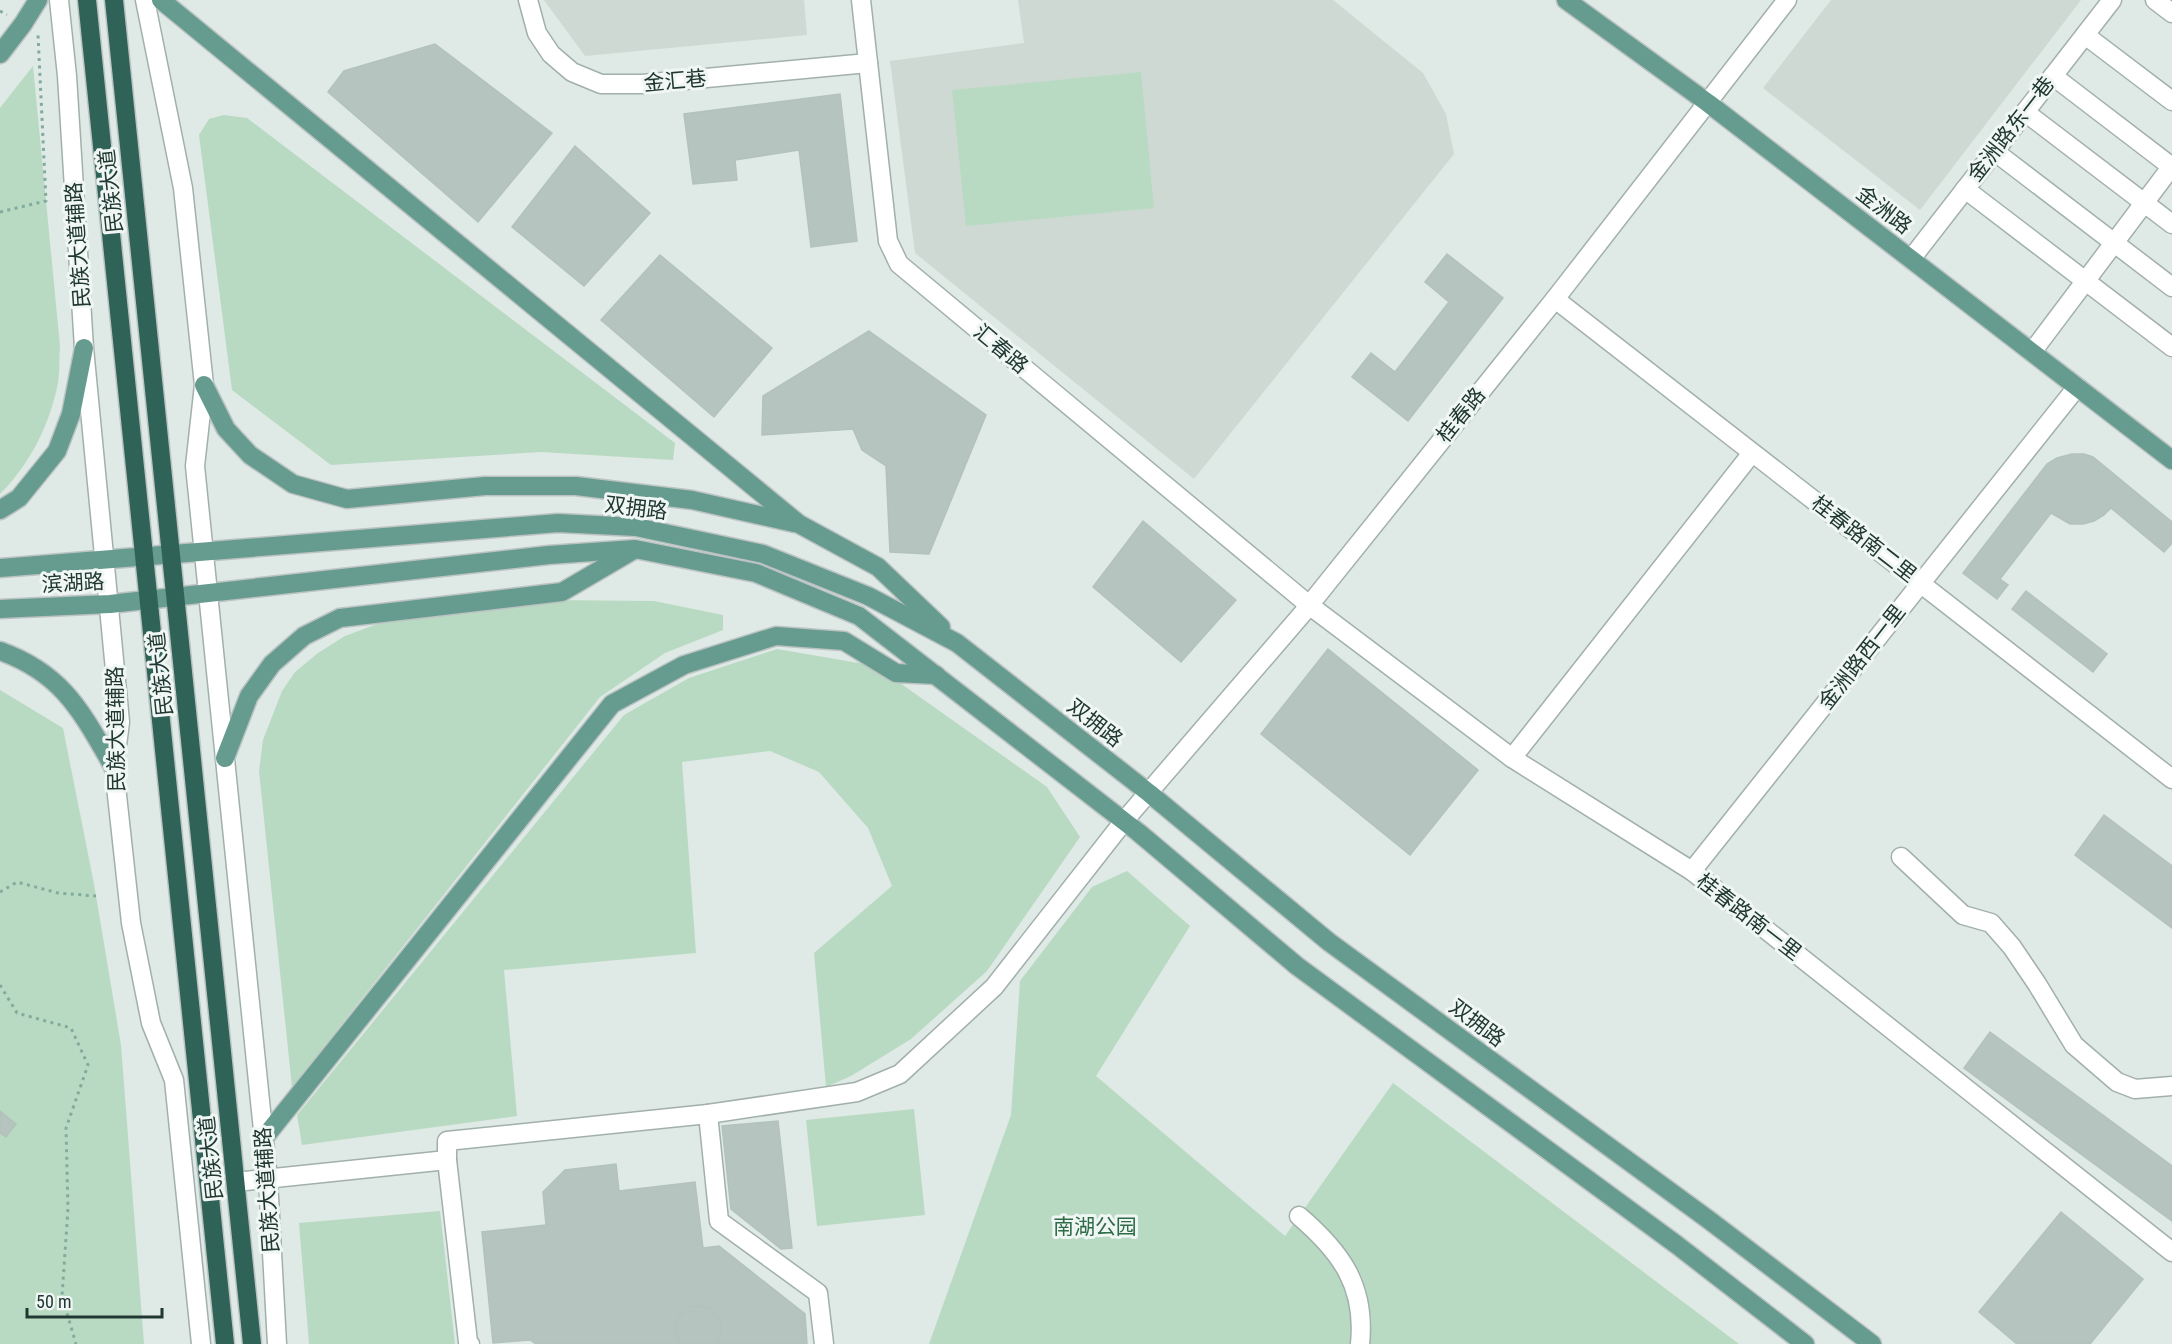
<svg xmlns="http://www.w3.org/2000/svg" width="2172" height="1344" font-family="'Roboto Condensed','Noto Sans SC',sans-serif">
<style>
.built{fill:#ced9d4}
.green{fill:#b9dac2}
.building{fill:#b5c4be;stroke:#b2c2bc;stroke-width:1.5}
.lines{fill:none;stroke-linecap:round;stroke-linejoin:round}
.minor-casing{stroke:#a2b0ac;stroke-width:21}
.major-casing{stroke:#bcc3c2;stroke-width:21}
.highway-casing{stroke:#bcc3c2;stroke-width:21}
.path{stroke:#82ab9e;stroke-width:3;stroke-dasharray:3 4.5;stroke-linecap:butt}
.minor{stroke:#fff;stroke-width:18}
.major{stroke:#669c8f;stroke-width:18}
.highway{stroke:#2f6358;stroke-width:18}
.labels{text-anchor:middle;stroke-width:6;stroke-linejoin:round;paint-order:stroke}
.street-label{font-size:21px;fill:#213832;stroke:#eff6f3}
.park-label{font-size:21px;fill:#2e6c47;stroke:#eff6f3}
</style>
<rect width="100%" height="100%" fill="#dfe9e5"/>
<!-- built -->
<g class="built">
<path d="M544 0H804L807 35 585 56Z"/>
<path d="M1018 0H1333L1423 73 1446 114 1454 154 1194 479 915 253 890 61 1024 43Z"/>
<path d="M1831 0H2081L1920 210 1763 88Z"/>
</g>
<!-- green -->
<g class="green">
<path d="M33 66 60 346C59 360 60 375 57 388 48 428 29 465 0 494V108Z"/>
<path d="M1141 72 1154 208 966 226 952 90Z"/>
<path d="M224 115 247 118 675 443 673 460 541 452 331 465 232 390 199 135 209 119Z"/>
<path d="M551 600 654 601 723 615V630L665 653 600 697 292 1087 259 771 263 740 282 691 295 672 318 653 345 636 404 614Z"/>
<path d="M777 649 876 666 1047 787 1080 837 987 971 911 1039 851 1076 826 1087 814 953 892 886 868 828 819 772 770 751 682 762 696 953 504 970 517 1116 302 1145 297 1115 624 715 689 678Z"/>
<path d="M0 690 63 728 94 884 121 1045 144 1344H0Z"/>
<path d="M1127 871 1190 926 1096 1076 1285 1236 1393 1083 1739 1344H929L1011 1115 1020 981 1092 887Z"/>
<path d="M914 1109 925 1215 817 1226 806 1120Z"/>
<path d="M440 1211 455 1344H309L299 1223Z"/>
</g>
<!-- building -->
<g class="building">
<path d="M435 44 552 133 478 222 328 92 344 71Z"/>
<path d="M840 94 857 241 811 247 799 150 735 160 737 180 693 184 684 114Z"/>
<path d="M575 146 650 213 584 286 512 227Z"/>
<path d="M1447 254 1503 298 1408 421 1352 377 1371 353 1395 372 1449 302 1425 282Z"/>
<path d="M660 255 772 348 714 417 601 320Z"/>
<path d="M869 331 986 415 929 554 890 552 886 466 862 450 853 429 762 435 763 396Z"/>
<path d="M2072 454H2084L2093 457 2172 522V543L2164 552 2111 508 2104 515 2094 521 2083 524H2070L2051 513 2000 579 2008 585 1997 599 1963 573 2047 464 2057 458Z"/>
<path d="M1143 521 1236 600 1181 662 1093 587Z"/>
<path d="M2026 591 2107 654 2093 672 2012 609Z"/>
<path d="M1328 649 1478 770 1410 855 1261 734Z"/>
<path d="M2104 815 2172 866V928L2075 855Z"/>
<path d="M1990 1032 2172 1166V1221L1964 1068Z"/>
<path d="M0 1111 16 1124 6 1137 0 1133Z"/>
<path d="M778 1121 792 1248 781 1249 731 1209 722 1126Z"/>
<path d="M616 1164 619 1191 695 1182 703 1248 719 1246 805 1314 807 1344H536L530 1340 493 1343 482 1232 546 1225 543 1192 565 1170Z"/>
<path d="M2061 1212 2143 1279 2090 1344H2017L1979 1312Z"/>
<path d="M700 1306 712 1310 719 1318 721 1330 718 1342 716 1344H679L675 1329 679 1318 689 1307Z"/>
</g>
<g class="lines">
<defs>
<g id="minor">
<path d="M59 0 67 76 84 348 120 722 114 768 131 923 151 1023 174 1080 201 1344"/>
<path d="M145 0 183 188 204 385 195 466 268 1179 277 1344"/>
<path d="M528 0 537 33 551 54 572 72 601 84H642L868 63"/>
<path d="M861 0 888 241 899 264 1309 605 1512 758 1692 871 2172 1252"/>
<path d="M2155 0 2172 13"/>
<path d="M2085 35 2172 101"/>
<path d="M2053 76 2172 167"/>
<path d="M2025 112 2172 224"/>
<path d="M1994 151 2172 287"/>
<path d="M1965 189 2172 347"/>
<path d="M1911 259 2112 0"/>
<path d="M1555 299 2172 779"/>
<path d="M2032 352 2172 166"/>
<path d="M1512 758 1752 453"/>
<path d="M1901 857 1963 915 1991 923 2012 947 2037 984 2074 1045 2117 1082 2135 1089 2172 1086"/>
<path d="M1692 871 2077 387"/>
<path d="M708 1114 857 1092 900 1074 994 987 1124 821 1303 613 1555 299 1787 0"/>
<path d="M236 1182 447 1160"/>
<path d="M1299 1216C1341 1252 1366 1286 1360 1344"/>
<path d="M470 1344 468 1342 447 1160V1141L708 1114 719 1221 818 1293 824 1344"/>
</g>
<g id="major">
<path d="M161 0 799 524 878 567 941 627"/>
<path d="M1566 0 1708 103 2172 460"/>
<path d="M0 54 23 24 38 0"/>
<path d="M204 385 226 429 250 455 293 484 347 499 485 486H576L692 500 794 523"/>
<path d="M0 510 19 498 57 451 71 414 84 348"/>
<path d="M0 568 558 523 636 527 763 554 868 596 957 643 1149 793 1329 942 1709 1220 1872 1344"/>
<path d="M0 609 110 604 549 555 635 549 756 573 859 616 1138 832 1297 966 1677 1245 1805 1344"/>
<path d="M0 651C64 674 82 713 114 768"/>
<path d="M225 758 249 696 272 664 304 636 340 618 562 592 632 551"/>
<path d="M264 1138 612 704 684 665 776 636 844 641 896 673 936 675"/>
</g>
<g id="highway">
<path d="M87 0 225 1344"/>
<path d="M114 0 252 1344"/>
</g>
</defs>
<!-- minor casing -->
<use href="#minor" class="minor-casing"/>
<!-- major casing -->
<use href="#major" class="major-casing"/>
<!-- highway casing -->
<use href="#highway" class="highway-casing"/>
<!-- path -->
<g class="path">
<path d="M0 11 7 15"/>
<path d="M0 212 46 201 38 35"/>
<path d="M0 892 17 882 58 893 96 896"/>
<path d="M0 985 17 1013 71 1028 88 1065 66 1128 68 1209 62 1296 76 1344"/>
</g>
<!-- minor -->
<use href="#minor" class="minor"/>
<!-- major -->
<use href="#major" class="major"/>
<!-- highway -->
<use href="#highway" class="highway"/>
</g>
<g class="labels">
<!-- street labels -->
<g class="street-label">
<text transform="translate(675 81) rotate(-5)" y="7">金汇巷</text>
<text transform="translate(2011 129) rotate(-52)" y="7">金洲路东一巷</text>
<text transform="translate(111 191) rotate(-96)" y="7">民族大道</text>
<text transform="translate(1884 210) rotate(38)" y="7">金洲路</text>
<text transform="translate(78 245) rotate(-94)" y="7">民族大道辅路</text>
<text transform="translate(1001 349) rotate(40)" y="7">汇春路</text>
<text transform="translate(1461 415) rotate(-51)" y="7">桂春路</text>
<text transform="translate(636 508) rotate(7)" y="7">双拥路</text>
<text transform="translate(1864 539) rotate(38)" y="7">桂春路南二里</text>
<text transform="translate(73 583) rotate(-3)" y="7">滨湖路</text>
<text transform="translate(1862 657) rotate(-52)" y="7">金洲路西一里</text>
<text transform="translate(161 674) rotate(-96)" y="7">民族大道</text>
<text transform="translate(1095 723) rotate(38)" y="7">双拥路</text>
<text transform="translate(116 729) rotate(-91)" y="7">民族大道辅路</text>
<text transform="translate(1749 917) rotate(38)" y="7">桂春路南一里</text>
<text transform="translate(1477 1023) rotate(37)" y="7">双拥路</text>
<text transform="translate(211 1158) rotate(-96)" y="7">民族大道</text>
<text transform="translate(267 1190) rotate(-94)" y="7">民族大道辅路</text>
</g>
<!-- park labels -->
<g class="park-label">
<text x="1095" y="1234">南湖公园</text>
</g>
</g>
<!-- scale -->
<path d="M27 1308v9h135v-9" fill="none" stroke="#213832" stroke-width="3"/>
<text x="36" y="1308" font-size="18" fill="#213832" stroke="#eff6f3" stroke-width="4.5" paint-order="stroke">50 m</text>
</svg>
